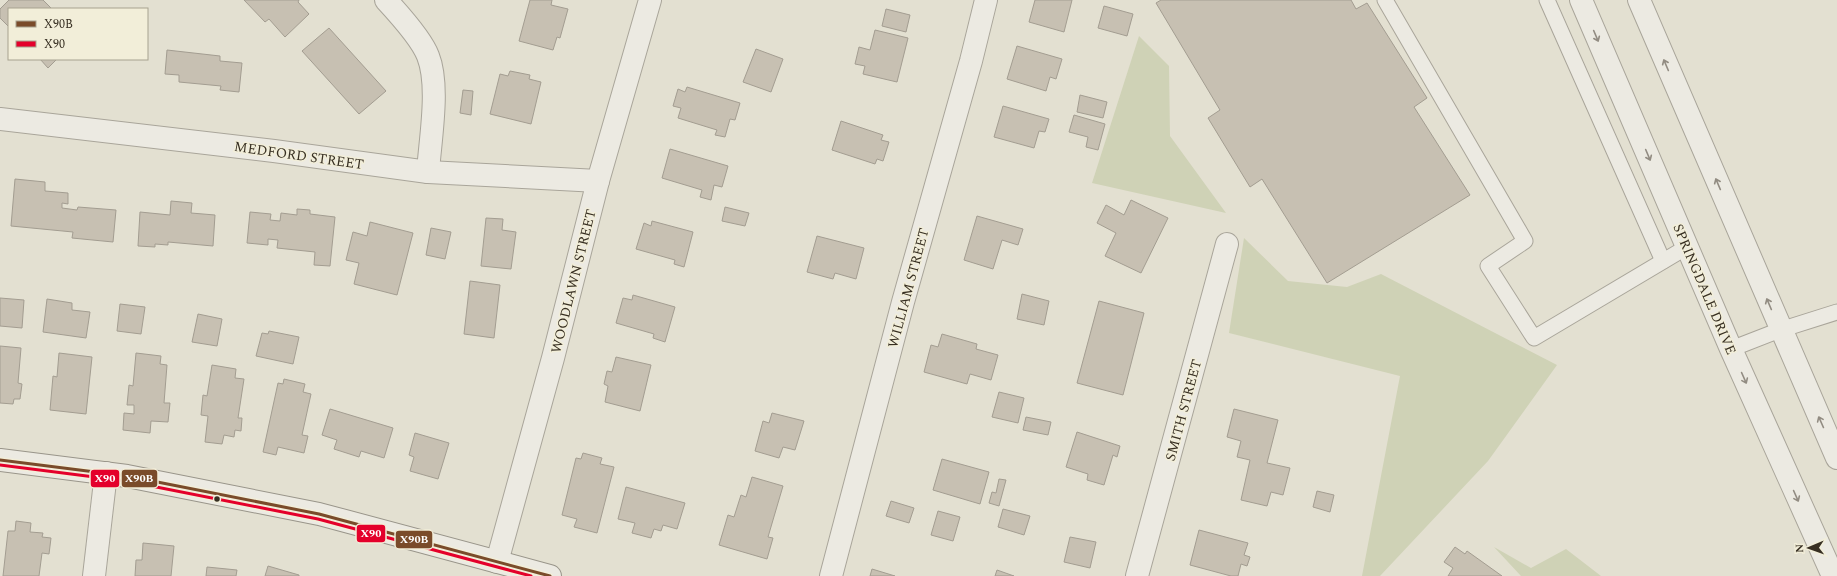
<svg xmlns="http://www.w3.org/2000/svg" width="1837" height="576" font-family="Spectral,serif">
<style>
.green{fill:#cfd2b6}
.building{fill:#c7c0b2;stroke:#a39d91}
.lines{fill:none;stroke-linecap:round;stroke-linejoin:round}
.lane-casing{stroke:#a9a59a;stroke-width:17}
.street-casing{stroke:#a9a59a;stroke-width:24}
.secondary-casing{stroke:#99958a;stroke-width:24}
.lane{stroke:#eceae2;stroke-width:15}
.street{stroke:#eceae2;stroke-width:22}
.secondary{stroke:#eceae2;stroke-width:22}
.bus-1-casing{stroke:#f2eed9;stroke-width:6}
.bus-2-casing{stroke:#f2eed9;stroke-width:6}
.bus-1{stroke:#7a4b2a;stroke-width:3}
.bus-2{stroke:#e4002b;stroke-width:3}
.oneway{stroke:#928c82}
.bus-dot{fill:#372f22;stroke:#f2eed9;stroke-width:1.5}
.labels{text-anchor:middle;stroke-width:3;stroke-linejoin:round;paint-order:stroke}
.street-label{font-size:14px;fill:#372f22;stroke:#f2eed9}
.line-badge{stroke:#f2eed9;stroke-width:1.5}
.badge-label{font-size:11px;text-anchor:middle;font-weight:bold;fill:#fff}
</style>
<rect width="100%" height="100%" fill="#e3e0d1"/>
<!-- green -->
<g class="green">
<path d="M1139 36 1169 66 1170 136 1226 213 1092 183Z"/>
<path d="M1244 238 1288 281 1347 287 1381 274 1557 365 1488 461 1380 576H1362L1400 376 1229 333Z"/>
<path d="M1494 547 1531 568 1566 549 1601 576H1521Z"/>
</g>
<!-- building -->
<g class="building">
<path d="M9 0H43L52 9H9V27L0 18V9Z"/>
<path d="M244 0H299L298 2 309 14 285 37 269 19 265 22Z"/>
<path d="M530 0H552L551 5 568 9 560 38 557 37 553 50 519 41Z"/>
<path d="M1035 0H1072L1064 32 1029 22Z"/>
<path d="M1161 0H1351L1356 9 1367 3 1427 98 1414 107 1470 195 1327 283 1262 179 1250 187 1208 118 1220 110 1156 3Z"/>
<path d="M1104 6 1133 14 1127 36 1098 28Z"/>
<path d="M886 9 910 15 906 32 882 26Z"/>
<path d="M329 28 386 91 359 114 302 51Z"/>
<path d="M875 30 908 38 897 82 863 74 865 66 855 64 859 47 870 50Z"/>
<path d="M1017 46 1062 59 1056 79 1050 77 1046 91 1007 79Z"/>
<path d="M756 49 783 59 771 92 743 82Z"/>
<path d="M167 50 220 56V61L242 63 239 92 220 90 221 86 179 82V75L165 74Z"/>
<path d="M40 59H57L48 68Z"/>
<path d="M510 71 530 75 529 79 541 82 531 124 490 114 500 74 508 76Z"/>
<path d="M687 87 740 103 735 120 730 119 725 137 715 135 717 130 678 118 681 108 673 106 678 89 685 92Z"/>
<path d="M463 90 473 91 471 115 460 113Z"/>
<path d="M1080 95 1107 102 1103 118 1077 112Z"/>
<path d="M1003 106 1049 119 1045 132 1039 131 1034 148 994 137Z"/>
<path d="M1074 115 1105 124 1098 150 1086 147 1088 137 1069 132Z"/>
<path d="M841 121 883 135 881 140 889 142 883 161 877 159 875 164 832 150Z"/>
<path d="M670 149 728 166 722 187 714 185 711 200 700 197 702 190 662 178Z"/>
<path d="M15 179 45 182V191L68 193V204L62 203V208L77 210 78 207 116 210 113 242 72 238 73 232 11 226Z"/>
<path d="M1131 200 1168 218 1141 273 1105 256 1116 233 1097 223 1106 205 1124 215Z"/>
<path d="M171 201 192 203 191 213 215 215 213 246 168 242V245L155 244V247L138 246 140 212 170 215Z"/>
<path d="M725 207 749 213 745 226 722 221Z"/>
<path d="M297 209 310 210V214L335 217 330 266 314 265 315 252 277 248 278 240 268 239V245L247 243 250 212 271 214 270 220 280 221 281 213 297 215Z"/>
<path d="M977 216 1023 229 1018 245 1002 240 993 269 964 260Z"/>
<path d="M486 218 503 219 502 230 516 232 511 269 481 266Z"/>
<path d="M652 221 693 232 684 267 674 264 675 260 636 249 644 223 651 226Z"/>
<path d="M370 222 413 233 397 295 354 284 359 263 346 260 353 232 367 236Z"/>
<path d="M431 228 451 232 445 259 426 255Z"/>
<path d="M817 236 864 248 856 279 835 273 833 279 807 272Z"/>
<path d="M470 281 500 285 494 338 464 334Z"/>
<path d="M1022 294 1049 301 1044 325 1017 319Z"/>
<path d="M633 295 675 307 665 342 653 338 654 334 616 323 623 298 632 300Z"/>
<path d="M0 298 24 300 22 328 0 326Z"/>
<path d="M47 299 72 303V310L90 312 86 338 43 332Z"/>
<path d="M1099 301 1144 313 1123 395 1077 383Z"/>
<path d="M120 304 145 307 141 334 117 331Z"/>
<path d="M198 314 222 319 217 346 192 342Z"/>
<path d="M269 331 299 337 293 364 256 356 262 333 268 334Z"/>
<path d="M942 334 977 344 976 349 998 355 991 380 970 374 967 384 924 372 931 345 938 347Z"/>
<path d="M0 346 21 348 18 383 22 384 20 399H14L13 404 0 403Z"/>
<path d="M59 353 92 357 86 414 50 410 53 376 57 377Z"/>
<path d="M136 353 161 356 160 364 167 365 164 403H170L168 422 151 421 150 433 123 430 124 413 134 414V405H127L129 385 133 386Z"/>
<path d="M616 357 651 365 640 411 605 402 608 386 604 384 607 371 612 372Z"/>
<path d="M212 365 236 369 235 378 244 379 238 418H242L241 431 235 430 234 437 224 435 222 444 205 442 208 416 201 415 203 395 207 396Z"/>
<path d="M284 379 305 384 303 392 311 394 302 435 308 436 304 453 278 447 276 455 263 452 278 383 283 384Z"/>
<path d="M999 392 1024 398 1018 423 992 417Z"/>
<path d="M330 409 393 428 384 458 361 451 359 457 334 449 337 440 322 435Z"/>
<path d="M1234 409 1278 420 1267 463 1290 468 1283 495 1271 492 1267 506 1241 500 1250 460 1237 457 1241 441 1227 437Z"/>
<path d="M772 413 804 421 795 450 783 447 779 458 755 451 763 421 769 423Z"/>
<path d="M1026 417 1051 422 1048 435 1023 430Z"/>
<path d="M1077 432 1120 446 1117 457 1113 455 1104 485 1087 480 1088 474 1066 467Z"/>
<path d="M415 433 449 443 438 479 410 471 414 457 409 455Z"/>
<path d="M583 453 602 458 600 464 614 467 597 533 574 527 577 519 562 515 576 458 581 459Z"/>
<path d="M942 459 989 472 980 504 933 490Z"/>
<path d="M752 477 783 486 768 537 773 538 767 559 719 545 728 515 734 517 741 495 746 497Z"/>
<path d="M999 479 1006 480 999 506 989 503 992 492 996 493Z"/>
<path d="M626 487 685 503 677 529 663 525 661 531 654 529 651 538 632 533 635 523 618 519Z"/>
<path d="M1317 491 1334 495 1330 512 1313 507Z"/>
<path d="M891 501 914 508 909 523 886 516Z"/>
<path d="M1003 509 1030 516 1024 535 998 527Z"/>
<path d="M938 511 960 517 953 541 931 535Z"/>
<path d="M16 521 31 523 30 532 43 533 42 537 51 538 49 554 42 553 39 576H3L8 531H15Z"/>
<path d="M1199 530 1248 543 1244 555 1250 557 1247 566 1241 564 1238 576H1231L1190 565Z"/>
<path d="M1070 537 1096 542 1090 568 1064 562Z"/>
<path d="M143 543 174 546 171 576H135L136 560H142Z"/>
<path d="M1455 547 1465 554 1467 551 1502 576H1448L1453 568 1444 562Z"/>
<path d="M268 566 299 575V576H265Z"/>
<path d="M207 567 237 570 236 576H206Z"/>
<path d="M872 569 895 576H870Z"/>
<path d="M997 570 1014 576H995Z"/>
</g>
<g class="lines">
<defs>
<g id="lane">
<path d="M1385 0 1525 241 1488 266 1534 338 1687 247"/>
<path d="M1547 0 1663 261"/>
<path d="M1731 349 1780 330 1837 312"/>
</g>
<g id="street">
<path d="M386 0C398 13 422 40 428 56 440 86 430 140 428 172"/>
<path d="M1581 0 1731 349 1833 576"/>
<path d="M1639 0 1837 458"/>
<path d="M0 119 274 151 428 172 598 181"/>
<path d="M497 562 553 358 598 181 650 0"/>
<path d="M94 576 106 473"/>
<path d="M831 576 903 302 971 61 986 0"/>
<path d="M1137 576 1227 244"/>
</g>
<path id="secondary" d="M0 460 127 476 319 514 550 576"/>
</defs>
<!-- lane casing -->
<use href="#lane" class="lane-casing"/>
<!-- street casing -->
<use href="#street" class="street-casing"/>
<!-- secondary casing -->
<use href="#secondary" class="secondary-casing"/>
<!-- lane -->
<use href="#lane" class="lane"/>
<!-- street -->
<use href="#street" class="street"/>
<!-- secondary -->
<use href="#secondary" class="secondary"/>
<defs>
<path id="bus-1" d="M0 460 127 476 319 514 550 576"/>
<path id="bus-2" d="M0 465 126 481 318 519 531 576"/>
</defs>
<!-- bus-1 casing -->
<use href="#bus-1" class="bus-1-casing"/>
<!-- bus-2 casing -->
<use href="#bus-2" class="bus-2-casing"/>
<!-- bus-1 -->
<use href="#bus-1" class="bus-1"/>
<!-- bus-2 -->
<use href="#bus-2" class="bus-2"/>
</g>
<!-- one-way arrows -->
<defs><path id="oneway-shaft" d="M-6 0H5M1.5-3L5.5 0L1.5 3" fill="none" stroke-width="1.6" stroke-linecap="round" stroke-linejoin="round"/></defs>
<g class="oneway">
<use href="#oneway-shaft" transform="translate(1596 36) rotate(67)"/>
<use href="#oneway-shaft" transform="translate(1666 65) rotate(-113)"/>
<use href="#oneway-shaft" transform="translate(1648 155) rotate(67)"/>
<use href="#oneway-shaft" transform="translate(1718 184) rotate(-113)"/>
<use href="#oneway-shaft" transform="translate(1769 304) rotate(-113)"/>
<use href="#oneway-shaft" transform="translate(1744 378) rotate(66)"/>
<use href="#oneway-shaft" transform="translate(1821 422) rotate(-114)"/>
<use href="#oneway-shaft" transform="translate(1796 496) rotate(66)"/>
</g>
<!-- markers -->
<circle class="bus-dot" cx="217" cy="499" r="3.5"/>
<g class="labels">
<!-- street labels -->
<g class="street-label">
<text transform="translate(299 155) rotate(8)" y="5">MEDFORD STREET</text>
<text transform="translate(573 281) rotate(-76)" y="5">WOODLAWN STREET</text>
<text transform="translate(908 288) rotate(-75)" y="5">WILLIAM STREET</text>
<text transform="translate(1705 289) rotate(67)" y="5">SPRINGDALE DRIVE</text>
<text transform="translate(1183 410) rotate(-75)" y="5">SMITH STREET</text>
</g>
</g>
<g class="line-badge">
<rect x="90" y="469" width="30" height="19" rx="4" fill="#e4002b"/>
<rect x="121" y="469" width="37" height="19" rx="4" fill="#7a4b2a"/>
<rect x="356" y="524" width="30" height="19" rx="4" fill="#e4002b"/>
<rect x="395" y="530" width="38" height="19" rx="4" fill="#7a4b2a"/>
</g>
<g class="badge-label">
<text x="105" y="482">X90</text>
<text x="139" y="482">X90B</text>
<text x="371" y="537">X90</text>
<text x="414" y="543">X90B</text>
</g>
<!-- legend -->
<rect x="8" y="8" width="140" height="52" fill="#f2eed9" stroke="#a7a290"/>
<rect x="16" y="21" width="20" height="6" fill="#7a4b2a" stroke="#a7a290"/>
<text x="44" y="28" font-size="12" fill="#372f22">X90B</text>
<rect x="16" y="41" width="20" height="6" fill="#e4002b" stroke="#a7a290"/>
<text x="44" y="48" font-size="12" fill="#372f22">X90</text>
<!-- north arrow -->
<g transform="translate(1809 548) rotate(268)" stroke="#f2eed9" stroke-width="3" paint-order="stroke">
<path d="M0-3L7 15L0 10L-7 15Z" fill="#372f22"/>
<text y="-6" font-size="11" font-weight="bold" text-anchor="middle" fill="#372f22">N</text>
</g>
</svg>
